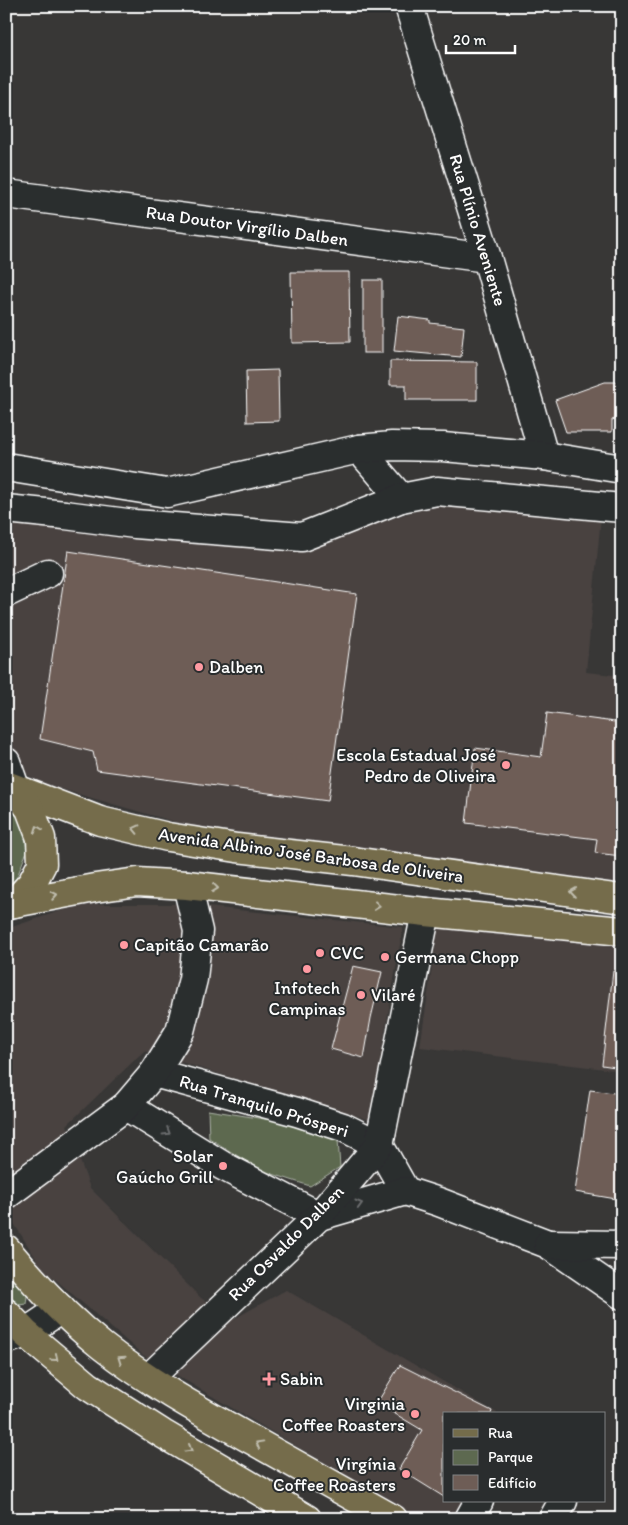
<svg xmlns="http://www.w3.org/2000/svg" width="628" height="1525" font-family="Itim,sans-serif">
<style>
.built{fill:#484240}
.green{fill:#5d6950;stroke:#aeb4a8}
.building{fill:#6e5d56;stroke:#fff}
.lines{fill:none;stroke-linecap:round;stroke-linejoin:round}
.minor-casing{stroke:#fff;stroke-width:31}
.major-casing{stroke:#fff;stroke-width:31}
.minor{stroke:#2a2d2e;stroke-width:28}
.major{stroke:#746c4b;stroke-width:28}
.oneway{stroke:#c0bdae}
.oneway2{stroke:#6a6c6d}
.poi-dot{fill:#ff9aa2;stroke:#2a2d2e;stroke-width:2}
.labels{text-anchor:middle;stroke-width:4;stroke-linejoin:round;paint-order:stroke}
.street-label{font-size:18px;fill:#fff;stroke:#2a2d2e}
.poi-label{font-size:18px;fill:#fff;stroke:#2a2d2e;text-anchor:start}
</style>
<rect width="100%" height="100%" fill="#383736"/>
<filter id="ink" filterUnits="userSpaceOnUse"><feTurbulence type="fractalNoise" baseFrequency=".02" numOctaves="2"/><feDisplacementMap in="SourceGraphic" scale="10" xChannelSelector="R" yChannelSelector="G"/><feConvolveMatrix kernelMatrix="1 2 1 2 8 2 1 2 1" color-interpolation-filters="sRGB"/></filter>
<g filter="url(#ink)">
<!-- built -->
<g class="built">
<path d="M423 501 601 517 586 672 622 676V886L189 826 40 783 6 761V518L302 548 418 510Z"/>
<path d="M81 904H179L403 927 370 1120 144 1051 67 1125 90 1188 201 1298 232 1320 286 1290 499 1414H444V1501H487L477 1519H418L143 1355 42 1268 6 1211V929Z"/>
<path d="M439 921 622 938V1071L420 1047Z"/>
</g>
<!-- green -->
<g class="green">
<path d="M6 800 23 823 27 851 17 877 6 888Z"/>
<path d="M208 1110 277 1121 338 1140 340 1167 310 1186 260 1170 209 1138Z"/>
<path d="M6 1267 27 1296 26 1304 19 1305C3 1291 6 1286 6 1267Z"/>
</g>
<!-- building -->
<g class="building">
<path d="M291 272H349L350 342 292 343Z"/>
<rect x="363" y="280" width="19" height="73"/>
<path d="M398 316 430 320V323L464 327 461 357 394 351Z"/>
<path d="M390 361 477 362V400H406V385H390Z"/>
<path d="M278 370 279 421 247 422 246 371Z"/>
<path d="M605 382H622V417L612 420V432H566L555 400Z"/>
<path d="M68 551 357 594 328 801 97 770 93 752 40 739Z"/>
<path d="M547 713 622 723V856L595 853 597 839 466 823 475 748 541 757Z"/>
<path d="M353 966 382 972 371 1018 364 1058 331 1049Z"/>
<path d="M613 971H622V1068L602 1065Z"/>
<path d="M590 1090 622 1094V1200L575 1192Z"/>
<path d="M400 1365 492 1411 491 1414H444V1497L399 1469 422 1430 377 1403Z"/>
</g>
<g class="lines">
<defs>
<g id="minor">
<path d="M409 6 487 258 544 456"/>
<path d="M6 194 487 258"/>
<path d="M359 449 401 498"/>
<path d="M6 467 167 493 359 449 392 446 443 447 544 456 622 469"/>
<path d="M6 509 65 515 135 524 302 537 401 498 437 491 622 508"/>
<path d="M6 593 48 573"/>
<path d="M6 762 16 790"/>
<path d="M154 1073 297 1112 343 1127 379 1145 405 1191"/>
<path d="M126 1106 223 1166 319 1216 405 1191 439 1202 548 1244 622 1295"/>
<path d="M6 1195 126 1106 154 1073 180 1031 193 979 198 931 187 885"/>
<path d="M548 1244 622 1245"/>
<path d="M6 1340 25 1333 61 1309"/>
<path d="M149 1378 319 1216 379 1145 426 912"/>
<path d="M469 1519 479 1501"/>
<path d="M553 1519 563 1501"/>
</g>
<g id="major">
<path d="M6 785 100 821 168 837 237 848 353 861 622 899"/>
<path d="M14 903 32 883 42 864 41 838 30 809 16 790"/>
<path d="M6 905 14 903 95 888 137 882 187 885 426 912 622 931"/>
<path d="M6 1249C35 1284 67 1318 102 1346 149 1383 202 1412 254 1441 300 1467 347 1493 393 1519"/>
<path d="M6 1313 25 1333 88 1386 163 1434 307 1519"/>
</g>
</defs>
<!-- minor casing -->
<use href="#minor" class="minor-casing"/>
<!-- major casing -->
<use href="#major" class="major-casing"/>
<!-- minor -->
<use href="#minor" class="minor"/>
<!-- major -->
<use href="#major" class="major"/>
</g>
<!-- one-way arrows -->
<defs><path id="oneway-chevron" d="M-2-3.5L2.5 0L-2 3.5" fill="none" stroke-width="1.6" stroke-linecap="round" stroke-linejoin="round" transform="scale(1.25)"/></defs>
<g class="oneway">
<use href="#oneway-chevron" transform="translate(38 829) rotate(-111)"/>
<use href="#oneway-chevron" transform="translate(136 829) rotate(-167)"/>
<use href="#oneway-chevron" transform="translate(215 888) rotate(6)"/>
<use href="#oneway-chevron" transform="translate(573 892) rotate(-172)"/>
<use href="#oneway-chevron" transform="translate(54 895) rotate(-10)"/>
<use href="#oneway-chevron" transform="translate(377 906) rotate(7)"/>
<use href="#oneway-chevron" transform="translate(55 1358) rotate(40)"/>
<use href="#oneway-chevron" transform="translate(121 1359) rotate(-145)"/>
<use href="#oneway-chevron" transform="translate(259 1444) rotate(-151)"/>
<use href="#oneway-chevron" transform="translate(189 1449) rotate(30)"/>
</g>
<g class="oneway2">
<use href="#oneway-chevron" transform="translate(167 1132) rotate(32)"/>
<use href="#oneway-chevron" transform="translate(359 1204) rotate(-16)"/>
</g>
</g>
<!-- markers -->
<g class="poi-dot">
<circle cx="199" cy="667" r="5"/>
<circle cx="506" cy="765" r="5"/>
<circle cx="124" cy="945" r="5"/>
<circle cx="320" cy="953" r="5"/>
<circle cx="385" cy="957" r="5"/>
<circle cx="307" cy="969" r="5"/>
<circle cx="361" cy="995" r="5"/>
<circle cx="223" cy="1166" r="5"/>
<path d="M266.5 1371.5h5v5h5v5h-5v5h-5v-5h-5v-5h5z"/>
<circle cx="415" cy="1414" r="5"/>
<circle cx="406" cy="1474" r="5"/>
</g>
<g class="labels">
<!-- street labels -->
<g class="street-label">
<text transform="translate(247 226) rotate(8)" y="6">Rua Doutor Virgílio Dalben</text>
<text transform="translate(478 230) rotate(73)" y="6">Rua Plínio Aveniente</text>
<text transform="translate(311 855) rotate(8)" y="6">Avenida Albino José Barbosa de Oliveira</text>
<text transform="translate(264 1106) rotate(17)" y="6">Rua Tranquilo Prósperi</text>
<text transform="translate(286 1243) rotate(-45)" y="6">Rua Osvaldo Dalben</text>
</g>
<!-- poi labels -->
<g class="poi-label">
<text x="209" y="673">Dalben</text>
<text x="496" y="761" text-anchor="end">Escola Estadual José<tspan x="496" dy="21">Pedro de Oliveira</tspan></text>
<text x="134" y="951">Capitão Camarão</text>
<text x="330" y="959">CVC</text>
<text x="395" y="963">Germana Chopp</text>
<text x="307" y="994" text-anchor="middle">Infotech<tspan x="307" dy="21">Campinas</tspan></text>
<text x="371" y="1001">Vilaré</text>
<text x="213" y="1162" text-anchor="end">Solar<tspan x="213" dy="21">Gaúcho Grill</tspan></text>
<text x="280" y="1385">Sabin</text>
<text x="405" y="1410" text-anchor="end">Virginia<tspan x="405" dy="21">Coffee Roasters</tspan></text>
<text x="396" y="1470" text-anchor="end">Virgínia<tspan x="396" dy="21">Coffee Roasters</tspan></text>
</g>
</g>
<!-- margin -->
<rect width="628" height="1525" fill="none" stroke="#2a2d2e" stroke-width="25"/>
<rect x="12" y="12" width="603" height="1500" fill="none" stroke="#fff" stroke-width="2" filter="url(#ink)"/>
<!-- legend -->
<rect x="443" y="1412" width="162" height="90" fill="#2a2d2e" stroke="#7f8182"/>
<rect x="453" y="1429" width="25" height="8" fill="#746c4b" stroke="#7f8182"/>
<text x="488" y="1438" font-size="15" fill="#ffffff">Rua</text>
<rect x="453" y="1450" width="25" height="15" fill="#5d6950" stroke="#7f8182"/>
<text x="488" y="1462" font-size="15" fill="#ffffff">Parque</text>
<rect x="453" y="1475" width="25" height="15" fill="#6e5d56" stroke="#7f8182"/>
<text x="488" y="1488" font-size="15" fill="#ffffff">Edifício</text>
<!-- scale -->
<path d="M446 45v8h69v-8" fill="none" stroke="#ffffff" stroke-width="2.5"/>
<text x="453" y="45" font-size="15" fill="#ffffff" stroke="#2a2d2e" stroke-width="4" paint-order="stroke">20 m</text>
</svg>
